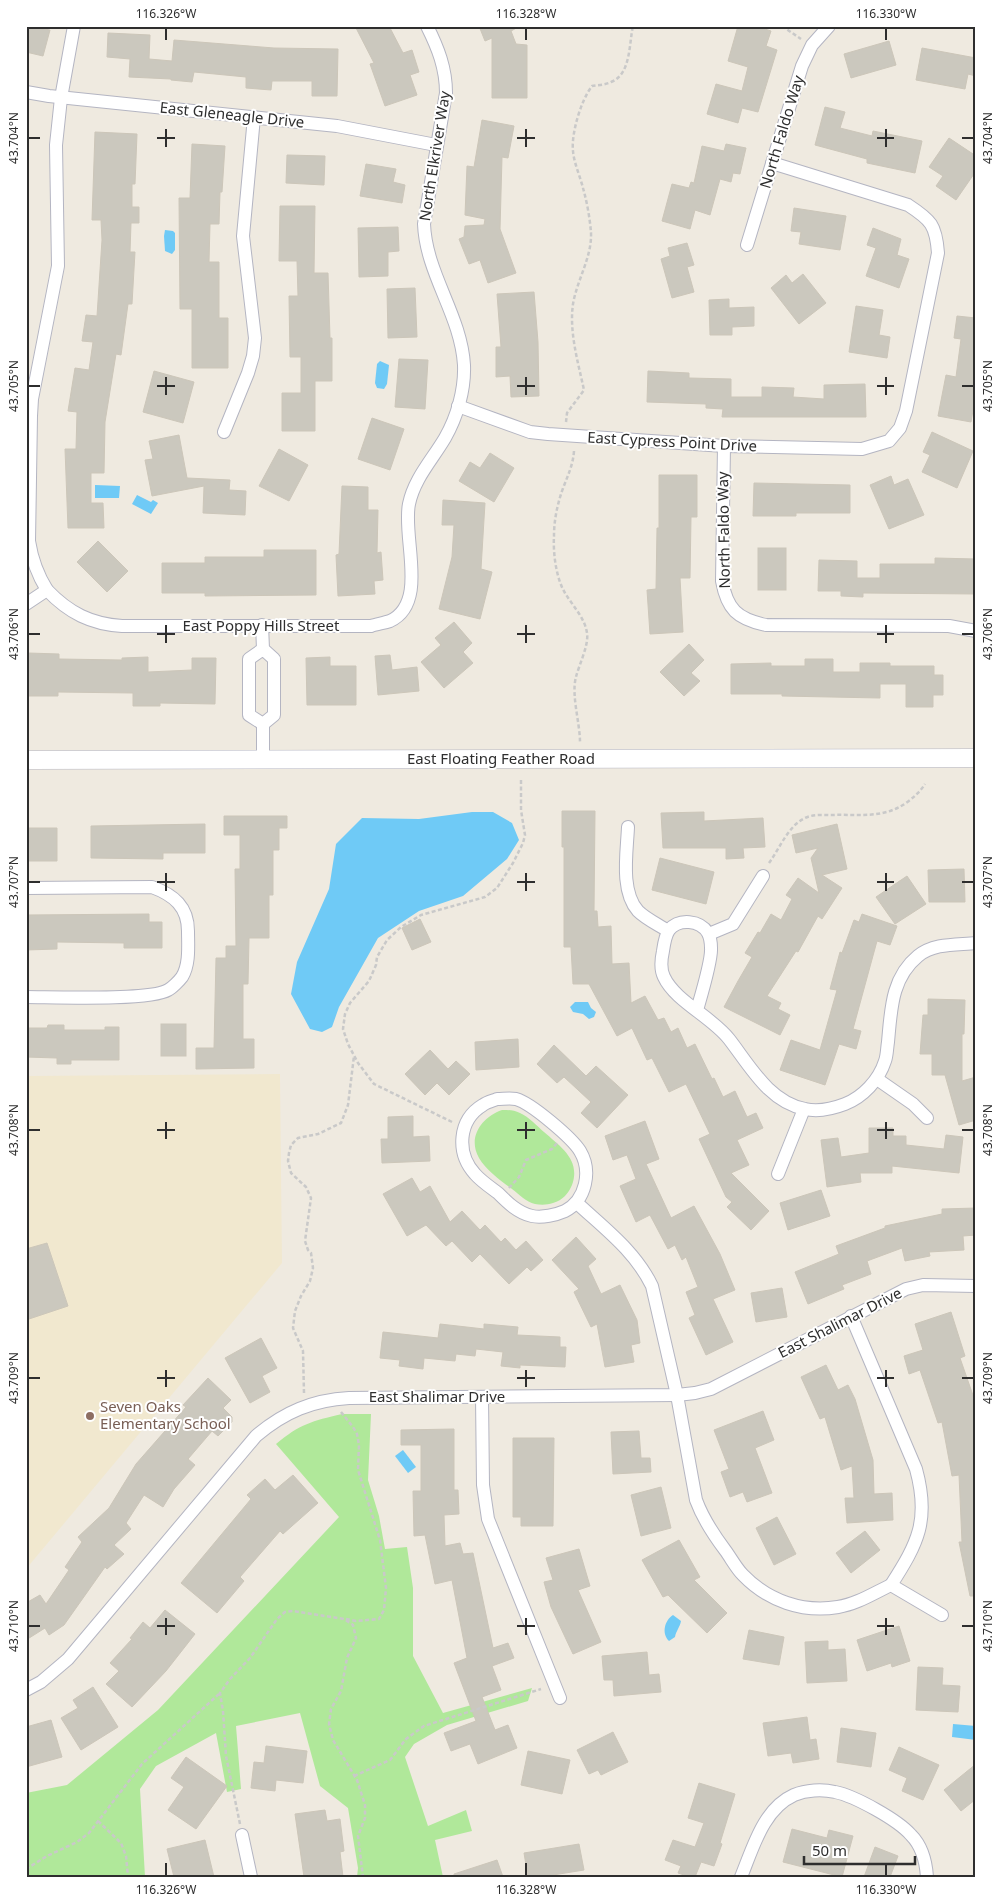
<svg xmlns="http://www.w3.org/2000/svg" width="1002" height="1903" font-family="'Noto Sans',sans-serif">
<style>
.education{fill:#f1e8cf}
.green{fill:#b0e89a}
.water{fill:#6fcaf6}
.building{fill:#cbc8be;stroke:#ccc6b9}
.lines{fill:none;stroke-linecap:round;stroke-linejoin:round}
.street-casing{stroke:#b4b5c2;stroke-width:14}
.secondary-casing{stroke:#b4b5c2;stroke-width:19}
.path{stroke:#c9c9c9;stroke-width:2.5;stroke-dasharray:4 2.5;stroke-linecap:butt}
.street{stroke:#fff;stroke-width:12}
.secondary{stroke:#fff;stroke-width:18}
.ticks{fill:none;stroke:#2e2e2e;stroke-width:2}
.education-dot{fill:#8d6e63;stroke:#fff;stroke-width:2}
.labels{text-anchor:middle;stroke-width:4;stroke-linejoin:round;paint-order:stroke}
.street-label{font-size:15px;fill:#2e2e2e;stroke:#fff}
.education-label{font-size:15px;fill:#785e54;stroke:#fff;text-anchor:start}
.neatline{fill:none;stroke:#2e2e2e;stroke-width:2}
.ticks-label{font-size:12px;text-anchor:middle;fill:#2e2e2e}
</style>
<rect width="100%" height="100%" fill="#efeae0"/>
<!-- education -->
<path class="education" d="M280 1074 282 1263 26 1569V1076Z"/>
<!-- green -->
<g class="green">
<path d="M502 1110C508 1110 514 1110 520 1113 529 1117 537 1126 544 1132 561 1147 581 1160 572 1185 568 1194 563 1200 553 1203 547 1205 541 1205 535 1204 526 1202 519 1194 512 1189 501 1181 486 1170 479 1158 467 1137 482 1117 502 1110Z"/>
<path d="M342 1414H371L368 1480 379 1516 385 1549 407 1547 413 1588V1656L443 1713 532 1688 528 1701 447 1725 414 1744 405 1757 428 1826 466 1810 472 1831 435 1840 443 1877H357L358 1868 348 1808 320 1786 300 1713 236 1726 241 1789 227 1792 216 1733 156 1766 140 1789 145 1877H26V1793L67 1785 158 1710 339 1517 276 1444C300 1424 312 1421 342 1414Z"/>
</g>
<!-- water -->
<g class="water">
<path d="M165 230 173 231 175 233V250L172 254 165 251 164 236Z"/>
<path d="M380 361 389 365 387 384 384 389 377 388 375 383 377 364Z"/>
<path d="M95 485 120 486 119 498H95Z"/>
<path d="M137 495 151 502 153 500 158 503 151 514 132 504Z"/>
<path d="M472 812H493L512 823 519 840 507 859 463 896 419 911 378 938 339 1007 332 1027 322 1032 310 1029 291 994 297 962 329 889 336 844 362 818 419 819Z"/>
<path d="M575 1002H588L591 1008 596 1012 594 1017 589 1019 583 1014 573 1012 570 1007Z"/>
<path d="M403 1450 416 1467 408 1473 395 1456Z"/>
<path d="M673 1615 681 1621C680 1627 676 1631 675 1637L669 1641C661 1633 665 1620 673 1615Z"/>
<path d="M953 1724 976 1726V1740L952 1737Z"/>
</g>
<!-- building -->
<g class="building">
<path d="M26 26 50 30 43 56 26 52Z"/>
<path d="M355 26H389L403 53 412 50 419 72 410 75 417 95 385 106 370 64 374 63Z"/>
<path d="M479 26H520L511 31 516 44 527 45V98H492V38L485 41Z"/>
<path d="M738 26H756L771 31 766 46 777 50 758 112 742 108 738 123 707 114 716 84 742 91 748 67 728 61Z"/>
<path d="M108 33 150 35 149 59 172 61 174 40 274 48 338 49 337 96H312V81H272L271 90 246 88V77L194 72 192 82 171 80V79L129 77 130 59 107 57Z"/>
<path d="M889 41 896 65 851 78 844 54Z"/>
<path d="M922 48 976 58V76L968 74 965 89 916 80Z"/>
<path d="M825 107 845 112 840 128 872 136 873 131 922 141 915 173 867 163V159L815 145Z"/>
<path d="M482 120 514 126 508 158 502 157 500 229 516 273 488 283 480 260 469 264 459 239 464 237 465 226 484 225 485 219 465 215 467 166 474 167Z"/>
<path d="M95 132 137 134 135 184H132V207H139V223H131L130 252H135L132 304H128L121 355 116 354 105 422 104 473H91V503H103L104 528H68L65 449H76L77 412 68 411 75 368 89 370 93 342 82 341 86 315 97 316 102 240 101 220H92Z"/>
<path d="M949 138 976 156V171L956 200 936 186 943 176 929 167Z"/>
<path d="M192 144 225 146 222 192H220L219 224H210L209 262H219V318H228V368H192V309H180L179 198H190Z"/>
<path d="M726 144 746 148 740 174 733 173 731 182 720 179 710 215 695 210 690 229 662 221 672 184 689 188 691 182 694 183 702 146 724 151Z"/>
<path d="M287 155 325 156 324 185 286 183Z"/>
<path d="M366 164 396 169 393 182 405 185 402 203 360 196Z"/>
<path d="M280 206H315L314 273H328L330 338H332V381H315V431H282V393H301V357H290L289 296H298L297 261H279Z"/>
<path d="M794 208 846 216 840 250 799 244 801 232 791 231Z"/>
<path d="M398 227 399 251 388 252V276L359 277 358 228Z"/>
<path d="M873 228 901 239 897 255 909 259 899 288 866 276 876 248 867 245Z"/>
<path d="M687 243 694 265 687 267 694 292 672 298 661 259 670 256 668 248Z"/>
<path d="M803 274 826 303 799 324 771 288 786 275 792 283Z"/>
<path d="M415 288 417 337 388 338 387 289Z"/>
<path d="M534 292 538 342 539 396 511 397 510 376 496 377V347H501L497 294Z"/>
<path d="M729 299V308L754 307V326L732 327V335H710L709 300Z"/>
<path d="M856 306 883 310 879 335 890 337 887 358 849 352Z"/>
<path d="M957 316 976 318V393L971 422 938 416 946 375 956 377 961 339 954 338Z"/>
<path d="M399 359 428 360 425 409 395 407Z"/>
<path d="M154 371 194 382 183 423 143 412Z"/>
<path d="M648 371 689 373V378L731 379V397H762V387L794 388 793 397 824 399V385L865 384 866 417H722L723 409 706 408V404L647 402Z"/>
<path d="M372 418 404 429 390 470 358 459Z"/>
<path d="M932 432 973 451 957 488 922 472 930 455 923 452Z"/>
<path d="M179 435 187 478 230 480 229 490 246 491 245 515 203 513 204 486 152 496 145 460 153 459 149 441Z"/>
<path d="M279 449 308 465 289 501 259 486Z"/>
<path d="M490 453 514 468 494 502 459 481 470 462 480 468Z"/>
<path d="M659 475H697V517H691L690 578H680L683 632 650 634 647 590 656 589 657 528H659Z"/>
<path d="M891 476 894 485 908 479 924 515 889 529 870 485Z"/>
<path d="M754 483 850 485V513H796V516H753Z"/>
<path d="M342 486 368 487V510H378L377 553 381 552 383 580 374 581 375 594 338 596 336 555 339 554Z"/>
<path d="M443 500 485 503 481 569 492 572 480 619 439 609 452 557 454 525H442Z"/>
<path d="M98 541 128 571 107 592 77 562Z"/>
<rect x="758" y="548" width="28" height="42"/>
<path d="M264 550H316V595L205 596V593H162V563H205V557H264Z"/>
<path d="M935 558 976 559V594L863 593V597L841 596V591H818L819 560 857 561V578H880V564H935Z"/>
<path d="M454 622 472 643 463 652 473 663 444 688 421 662 441 645 435 638Z"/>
<path d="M689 644 704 660 691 673 700 681 684 696 660 672Z"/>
<path d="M28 653 59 654V659L122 660V658L148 657V672L192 670V658H216L215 704 160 703V706H133V693L58 692V696H26Z"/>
<path d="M390 655 392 670 417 667 419 691 378 695 375 656Z"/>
<path d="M330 657V666H356V705H307L306 658Z"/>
<path d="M805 659H833V672H860V663H890V666H934V675H943V695H933V707H906V684H880V698L782 696V694H731V664L771 663V666H805Z"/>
<path d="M562 811H595L594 911H597L598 927 611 926 612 964 629 963 631 1003 645 996 658 1020 664 1018 671 1032 678 1028 687 1048 695 1044 712 1079 714 1078 723 1097 735 1091 747 1117 756 1113 763 1128 737 1140 749 1165 731 1173 769 1211 751 1230 727 1207 732 1202 726 1197 699 1139 710 1134 686 1084 669 1092 652 1058 647 1060 632 1028 617 1036 589 984H573L571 947H564V847H562Z"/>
<path d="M704 812V821L763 818 765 847 743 848 744 858 726 859V848H663L661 813Z"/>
<path d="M224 816H287V828H279V850H273V895H269V938H249L248 984H243V1039H254V1068L196 1069V1048H214L216 958H226V946H236L235 869H240V835H224Z"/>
<path d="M205 824V853H163V859L91 858V826Z"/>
<path d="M837 824 847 869 822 875 842 888 822 919 818 916 798 952 796 951 767 996 781 1003 778 1009 790 1015 780 1035 724 1007 738 981 752 957 745 953 758 932 760 933 771 914 781 920 792 899 786 895 798 878 819 893 811 858 818 848 796 853 792 835Z"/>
<path d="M29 828H57V861H26V843H29Z"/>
<path d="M660 858 714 872 706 904 652 890Z"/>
<path d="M964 869 965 902H929L928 870Z"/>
<path d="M907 876 926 904 895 924 876 897Z"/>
<path d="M149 914V922H162V948H124V943L57 942V949L26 950V915Z"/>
<path d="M862 914 897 926 890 945 877 941 853 1029 861 1031 856 1049 839 1044 825 1085 780 1070 791 1040 820 1050 837 990 830 989 840 952 842 953 854 920 859 922Z"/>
<path d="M420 919 431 942 412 950 402 928Z"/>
<path d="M928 999 965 1000 964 1034H962V1081L976 1077V1120L959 1125 945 1075H932V1054H920L923 1015H928Z"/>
<rect x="161" y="1024" width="25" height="32"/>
<path d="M48 1025H64V1030H105V1027H119V1060H71V1064H57V1058L26 1057V1028H47Z"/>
<path d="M518 1039 519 1067 476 1070 475 1042Z"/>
<path d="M554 1045 586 1076 596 1066 628 1095 597 1128 581 1113 591 1102 564 1077 557 1083 537 1064Z"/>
<path d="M430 1050 448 1069 456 1061 470 1074 449 1095 437 1083 425 1095 405 1074Z"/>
<path d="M413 1116V1137L429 1136 430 1161 382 1163 381 1139H388V1117Z"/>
<path d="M645 1121 659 1159 646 1164 671 1218 694 1206 720 1254 735 1290 713 1299 733 1342 706 1355 689 1318 695 1315 686 1292 698 1287 686 1257 682 1260 675 1245 668 1249 650 1215 636 1222 620 1186 636 1179 627 1155 613 1160 605 1136Z"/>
<path d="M869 1128H893V1136H906V1145L944 1149 946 1135 963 1137 959 1173 892 1166V1173H860L861 1182 827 1187 821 1140 838 1138 841 1157 869 1153Z"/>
<path d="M412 1178 420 1192 430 1186 450 1222 462 1211 480 1230 485 1225 501 1242 505 1238 516 1250 526 1241 543 1260 531 1271 527 1267 509 1284 480 1254 472 1262 452 1241 446 1246 426 1225 407 1236 383 1194Z"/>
<path d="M821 1190 830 1216 788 1230 780 1203Z"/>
<path d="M976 1208V1235L963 1236 964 1250 929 1252 930 1256 905 1261 902 1248 867 1261 871 1274 842 1285 844 1289 808 1304 795 1272 839 1254 836 1246 885 1228V1226L942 1214V1209Z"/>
<path d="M576 1237 596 1259 588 1266 601 1294 620 1285 637 1320 640 1343 631 1345 634 1362 605 1367 597 1324 591 1327 574 1292 579 1289 552 1260Z"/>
<path d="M47 1243 68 1306 26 1320V1249Z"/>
<path d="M782 1288 787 1317 756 1322 751 1293Z"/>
<path d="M951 1312 965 1356 960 1358 976 1404V1596H970L959 1542H962L959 1475 952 1476 942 1422 938 1423 920 1370 909 1374 904 1356 923 1350 915 1324Z"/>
<path d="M440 1324 484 1329V1324L518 1327 517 1335 560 1337V1347H566L565 1367 520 1365V1368L501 1366 503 1352 476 1349 475 1356 456 1354 455 1361 424 1358 423 1369 399 1366 400 1360 380 1358 383 1332 438 1338Z"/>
<path d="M261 1338 277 1368 262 1376 270 1392 250 1403 225 1358Z"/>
<path d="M826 1365 838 1390 848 1385 855 1399 873 1460 874 1494 892 1493 893 1520 847 1523 845 1498H854L852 1466 841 1470 825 1417 820 1419 801 1377Z"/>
<path d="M208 1378 231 1400 223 1408 232 1417V1422L218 1436 212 1431 188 1459 195 1465 174 1489 163 1507 144 1495 126 1523 131 1529 114 1545 124 1554 107 1569 105 1567 64 1625 49 1635 45 1628 26 1640V1603L40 1595 46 1604 69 1570 65 1567 82 1542 78 1537 109 1508 136 1464 186 1407 183 1405Z"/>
<path d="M763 1411 774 1440 755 1448 772 1493 747 1502 743 1492 730 1497 721 1472 729 1469 714 1430Z"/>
<path d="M454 1429V1490H458L459 1514 444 1515 445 1546 460 1543 463 1554 473 1553 493 1648 508 1643 514 1658 492 1666 501 1690 482 1697 495 1730 508 1725 517 1748 478 1764 470 1744 451 1751 444 1733 476 1721 454 1663 467 1658 452 1580 435 1584 425 1535 414 1536 413 1491H421V1445H401V1430Z"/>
<path d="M639 1431 641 1458H650L651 1472 613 1474 611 1432Z"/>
<path d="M513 1438H554L553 1526H521V1517H513Z"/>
<path d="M293 1475 318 1503 283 1534 280 1531 240 1577 244 1581 217 1613 181 1583 251 1499 247 1495 265 1479 275 1490Z"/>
<path d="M661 1487 671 1528 641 1536 631 1495Z"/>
<path d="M777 1517 796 1554 774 1565 756 1528Z"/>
<path d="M865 1531 880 1550 851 1573 836 1553Z"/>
<path d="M679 1540 700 1577 694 1580 727 1613 707 1633 668 1595 663 1597 642 1560Z"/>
<path d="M579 1549 590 1586 578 1590 601 1642 573 1654 551 1607 544 1582 553 1580 546 1558Z"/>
<path d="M165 1610 195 1634 166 1671 132 1707 106 1684 119 1671 110 1663 132 1639 130 1638 143 1622 150 1628Z"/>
<path d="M899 1626 910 1661 892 1667 891 1663 867 1671 857 1640Z"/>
<path d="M749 1630 784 1637 779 1665 743 1659Z"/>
<path d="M828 1641V1650L845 1649 847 1681 807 1683 805 1642Z"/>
<path d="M647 1652 649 1675 659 1674 661 1692 614 1696 613 1680H604L602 1656Z"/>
<path d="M918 1667 943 1668 942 1685 960 1686 958 1712 916 1710Z"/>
<path d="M93 1687 118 1727 81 1750 61 1718 78 1708 73 1700Z"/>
<path d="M807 1717 810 1740 816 1739 819 1759 793 1763 791 1753 768 1756 763 1723Z"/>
<path d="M51 1720 62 1757 26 1767V1727Z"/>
<path d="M841 1728 876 1733 871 1767 837 1762Z"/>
<path d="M613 1732 628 1762 601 1775 598 1770 589 1774 577 1750Z"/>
<path d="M266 1746 307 1751 303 1783 276 1780 275 1791 251 1788 254 1762 264 1763Z"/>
<path d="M899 1747 939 1765 923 1800 902 1791 907 1778 889 1770Z"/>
<path d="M528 1751 570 1760 562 1794 521 1785Z"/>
<path d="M186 1757 227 1786 196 1829 168 1810 184 1787 171 1778Z"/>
<path d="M976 1764V1799L961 1811 944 1790Z"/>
<path d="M699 1783 735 1794 720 1843 722 1844 714 1866 701 1862 695 1877H690L678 1873 681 1866 665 1860 673 1840 695 1847 704 1823 688 1818Z"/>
<path d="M325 1810 327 1821 340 1819 344 1851 340 1852 343 1877H304L295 1814Z"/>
<path d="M792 1829 827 1838 829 1830 853 1836 842 1877 783 1862Z"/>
<path d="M205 1840 214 1877H174L167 1849Z"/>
<path d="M579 1844 584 1870 553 1875V1877H528L524 1853Z"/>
<path d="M875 1847 898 1856 890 1877H864Z"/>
<path d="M497 1860 503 1877H454V1874Z"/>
</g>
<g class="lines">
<defs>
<g id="street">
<path d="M26 92 49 96 337 126 436 145"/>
<path d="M747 245 802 66 812 45 829 26"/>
<path d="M458 406 530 432 548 434 724 446 862 449 889 441 900 428 906 411 938 253C936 225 931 220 908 205L772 163"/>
<path d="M224 432 248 373 253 356 255 338 243 236 254 117"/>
<path d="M724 446 722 581C727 609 737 619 766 625L949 626 976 631"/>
<path d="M47 590C37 574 32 560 29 541L31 416 32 399 58 266 56 145 61 98 74 26"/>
<path d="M26 604 47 590C69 613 91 624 122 626H371C377 624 384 623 390 621 429 603 402 537 409 504 414 479 432 460 445 438 457 417 465 390 464 365 461 315 426 274 424 224L446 93C446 68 438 48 427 26"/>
<path d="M262 625 263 649 274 659V715L263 724 249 715V659L263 649"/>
<path d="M263 724V760"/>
<path d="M628 827C627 852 620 891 638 911 646 919 659 925 668 931"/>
<path d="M26 888 152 887C174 895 188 907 188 931 188 945 190 964 182 977 179 981 172 988 168 990 150 1001 52 997 26 997"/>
<path d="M709 934 733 924 763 876"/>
<path d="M697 1010C701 996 712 960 711 948 711 943 710 937 708 933 700 920 679 918 669 930 665 936 664 944 663 951 661 960 660 969 664 977 675 1001 712 1017 729 1039 750 1066 769 1102 805 1109 818 1112 832 1109 845 1104 863 1097 879 1080 885 1061 887 1056 887 1048 888 1042 891 1011 891 978 918 956 934 943 956 945 976 943"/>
<path d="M877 1079 913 1104 927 1118"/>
<path d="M497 1099C503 1099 510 1098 516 1099 531 1103 572 1138 580 1151 592 1171 586 1200 565 1211 556 1215 542 1218 532 1216 518 1213 508 1203 498 1193 490 1187 481 1181 475 1174 456 1153 458 1120 483 1105 487 1102 492 1101 497 1099Z"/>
<path d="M778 1174 804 1109"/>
<path d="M577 1203C605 1229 635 1251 652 1286L677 1395 696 1500C703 1519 713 1534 725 1550 731 1558 736 1568 743 1575 768 1601 803 1613 838 1607 857 1604 874 1593 891 1585"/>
<path d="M851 1316 916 1469C930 1520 918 1543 891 1585"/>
<path d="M482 1397 483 1485 488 1519 560 1698"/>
<path d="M891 1585 942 1615"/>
<path d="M26 1690 41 1682 68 1659 256 1436C284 1412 313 1400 349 1398L677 1395 695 1393 711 1389 906 1289 923 1285 976 1286"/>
<path d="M242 1835 251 1877"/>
<path d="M741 1877C753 1848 763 1809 794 1795 806 1790 822 1789 835 1792 855 1796 898 1820 911 1835 922 1846 926 1862 927 1877"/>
</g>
<path id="secondary" d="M26 760 976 758"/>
</defs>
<!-- street casing -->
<use href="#street" class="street-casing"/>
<!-- secondary casing -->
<use href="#secondary" class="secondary-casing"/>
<!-- path -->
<g class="path">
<path d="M782 26 801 39"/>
<path d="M566 422 567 413 584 390C578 362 569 332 573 304 577 280 592 257 591 233 590 219 587 202 583 188 580 176 574 163 573 151 571 134 581 100 592 86 598 85 605 85 611 82 631 75 629 43 633 26"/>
<path d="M574 451C573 466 567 477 562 491 557 506 554 521 554 536 553 553 556 578 565 593 572 605 585 618 587 633 589 645 579 665 576 677 571 695 580 723 580 742"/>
<path d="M769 863C780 848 788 826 805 818 813 814 823 815 832 815 858 814 883 819 906 803 914 797 920 792 925 784"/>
<path d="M452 1122 374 1084 358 1063 348 1044 343 1029 345 1014 350 1003 369 981 376 965 377 957 387 940 401 927 421 915 485 897 497 888 513 863 523 843 525 835 521 810V779"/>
<path d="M509 1188 519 1177 526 1160 552 1149 557 1143"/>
<path d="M304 1393 303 1351 293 1328 295 1311 301 1296 310 1281 313 1268 311 1253 308 1250 305 1241 311 1198 306 1187 291 1173 288 1161 289 1153 291 1145 298 1138 318 1134 341 1123 348 1105 354 1056"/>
<path d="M341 1412 353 1427 357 1434 359 1445 358 1470 380 1540 386 1588 384 1610 379 1619 356 1621 346 1619"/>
<path d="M354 1776 390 1760 406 1739 424 1726 541 1689"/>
<path d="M98 1821 121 1843 126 1856 128 1877"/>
<path d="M240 1824 226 1756 223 1711 220 1693 230 1679 250 1658 277 1619 285 1612 293 1611 344 1619 353 1625 356 1638 347 1658 341 1691 331 1709 329 1724 333 1740 357 1780 365 1805V1818L358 1836 363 1877"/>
<path d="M26 1869 47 1856 77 1842 89 1833 142 1764 220 1693"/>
</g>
<!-- street -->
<use href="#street" class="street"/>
<!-- secondary -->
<use href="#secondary" class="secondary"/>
</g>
<!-- ticks -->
<path class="ticks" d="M166 28V40M526 28V40M886 28V40M166 129V147M526 129V147M886 129V147M28 138H40M157 138H175M517 138H535M877 138H894M962 138H974M166 377V395M526 377V395M886 377V395M28 386H40M157 386H175M517 386H535M877 386H894M962 386H974M166 625V643M526 625V643M886 625V643M28 634H40M157 634H175M517 634H535M877 634H894M962 634H974M166 873V891M526 873V891M886 873V891M28 882H40M157 882H175M517 882H535M877 882H894M962 882H974M166 1122V1139M526 1122V1139M886 1122V1139M28 1130H40M157 1130H175M517 1130H535M877 1130H894M962 1130H974M166 1370V1387M526 1370V1387M886 1370V1387M28 1378H40M157 1378H175M517 1378H535M877 1378H894M962 1378H974M166 1618V1635M526 1618V1635M886 1618V1635M28 1626H40M157 1626H175M517 1626H535M877 1626H894M962 1626H974M166 1863V1876M526 1863V1876M886 1863V1876"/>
<!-- markers -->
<circle class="education-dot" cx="90" cy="1416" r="5"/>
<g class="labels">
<!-- street labels -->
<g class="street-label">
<text transform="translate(232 115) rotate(6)" y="5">East Gleneagle Drive</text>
<text transform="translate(782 132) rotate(-73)" y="5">North Faldo Way</text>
<text transform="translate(435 156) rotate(-81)" y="5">North Elkriver Way</text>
<text transform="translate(672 442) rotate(3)" y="5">East Cypress Point Drive</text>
<text transform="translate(724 530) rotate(-91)" y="5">North Faldo Way</text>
<text x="261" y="631">East Poppy Hills Street</text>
<text x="501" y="764">East Floating Feather Road</text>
<text transform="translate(840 1323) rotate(-27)" y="5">East Shalimar Drive</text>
<text x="437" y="1402">East Shalimar Drive</text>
</g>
<!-- education labels -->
<g class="education-label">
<text x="100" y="1412">Seven Oaks<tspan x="100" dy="17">Elementary School</tspan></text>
</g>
</g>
<!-- border -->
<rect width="1002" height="1903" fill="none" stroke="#ffffff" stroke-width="55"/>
<!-- scale -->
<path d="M804 1856v8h111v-8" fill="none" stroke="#2e2e2e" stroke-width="2.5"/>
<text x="812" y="1856" font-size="15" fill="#2e2e2e" stroke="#ffffff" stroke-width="4" paint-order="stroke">50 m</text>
<rect x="28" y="28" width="946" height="1848" class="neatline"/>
<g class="ticks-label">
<text x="166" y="18">116.326°W</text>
<text x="526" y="18">116.328°W</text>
<text x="886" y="18">116.330°W</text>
<text transform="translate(988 138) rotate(-90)" y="4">43.704°N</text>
<text transform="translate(14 138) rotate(-90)" y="4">43.704°N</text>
<text transform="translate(988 386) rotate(-90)" y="4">43.705°N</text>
<text transform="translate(14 386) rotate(-90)" y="4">43.705°N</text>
<text transform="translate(988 634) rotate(-90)" y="4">43.706°N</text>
<text transform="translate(14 634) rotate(-90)" y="4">43.706°N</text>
<text transform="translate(14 882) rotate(-90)" y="4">43.707°N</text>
<text transform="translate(988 882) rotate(-90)" y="4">43.707°N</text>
<text transform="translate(14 1130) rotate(-90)" y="4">43.708°N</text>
<text transform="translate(988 1130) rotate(-90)" y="4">43.708°N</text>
<text transform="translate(988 1378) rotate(-90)" y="4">43.709°N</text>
<text transform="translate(14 1378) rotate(-90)" y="4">43.709°N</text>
<text transform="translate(14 1626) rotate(-90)" y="4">43.710°N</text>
<text transform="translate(988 1626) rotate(-90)" y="4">43.710°N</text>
<text x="166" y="1894">116.326°W</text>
<text x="526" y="1894">116.328°W</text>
<text x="886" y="1894">116.330°W</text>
</g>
</svg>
